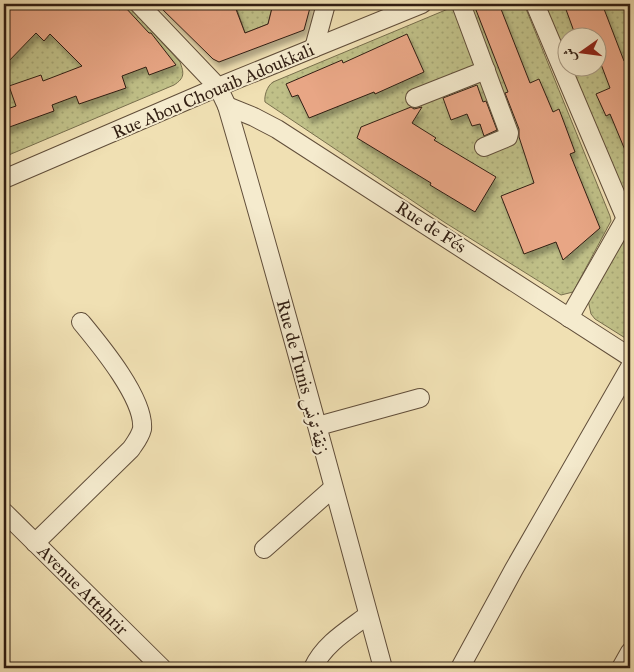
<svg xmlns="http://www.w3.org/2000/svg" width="634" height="672" font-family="'IM FELL Great Primer',Amiri,serif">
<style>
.garden{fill:url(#garden-dots);stroke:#786f4d}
.building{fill:#e8a685;stroke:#311e12;filter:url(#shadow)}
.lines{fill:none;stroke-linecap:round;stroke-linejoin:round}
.minor-casing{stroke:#614e3a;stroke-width:20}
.minor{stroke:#f5ebce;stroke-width:18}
.labels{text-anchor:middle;stroke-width:4;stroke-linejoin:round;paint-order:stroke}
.street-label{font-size:18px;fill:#311e12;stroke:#f5ebce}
</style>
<defs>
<pattern id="garden-dots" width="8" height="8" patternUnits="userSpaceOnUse" patternTransform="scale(1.25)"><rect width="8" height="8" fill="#c0c088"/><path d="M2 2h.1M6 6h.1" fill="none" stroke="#a5a574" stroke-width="1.8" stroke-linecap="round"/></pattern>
<filter id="shadow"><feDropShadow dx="3" dy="5.5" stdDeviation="2.5" flood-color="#0004"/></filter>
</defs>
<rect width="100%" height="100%" fill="#f0e0b3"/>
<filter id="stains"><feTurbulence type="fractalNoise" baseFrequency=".004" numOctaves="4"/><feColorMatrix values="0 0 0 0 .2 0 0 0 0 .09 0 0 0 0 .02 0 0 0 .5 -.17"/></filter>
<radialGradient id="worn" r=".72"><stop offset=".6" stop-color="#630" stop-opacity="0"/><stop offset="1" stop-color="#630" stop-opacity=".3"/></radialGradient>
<!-- garden -->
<g class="garden">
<path d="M4 4H127L180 62C184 73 185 78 174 85L4 157Z"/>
<path d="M239 4H273L268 24 245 33 236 7Z"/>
<path d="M460 4H524L610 216 611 221 573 292 561 295 444 222 265 102C264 96 267 86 273 82Z"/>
<path d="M544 4H630V188L629 191 621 188 571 68H596V38H566V57Z"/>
<path d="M630 226V341L595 319 591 314 588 300Z"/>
</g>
<!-- building -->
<g class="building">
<path d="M4 4H113L119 10 124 6 149 33H151L176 65 149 75 146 67 122 76 126 88 79 104 76 96 52 105 54 111 4 129V110L16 106 9 86 41 75 43 81 82 66 50 34 44 41 36 33 4 66Z"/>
<path d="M157 4H234L245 33 268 24 273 4H311L304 30 219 62 213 59Z"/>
<path d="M492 4H499L530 83 539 79 553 112 559 109 575 152 570 154 600 228 563 260 556 242 524 254 501 196 534 183 519 137V129L505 93 508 92 476 10Z"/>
<path d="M564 4H604V9L624 61 627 60 630 69V162L610 114 606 116 596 94 610 88 596 51V38H588L586 33 576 37Z"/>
<path d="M407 34 424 72 375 94 374 92 309 118 298 95 292 97 286 84 342 60 343 63Z"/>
<path d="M477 85 483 102 486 101 497 130 484 136 480 124 472 126 467 114 451 120 443 98Z"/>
<path d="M411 107 414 109 422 107 412 123 436 138 434 140 496 177 475 212 430 185 431 183 357 138 361 127Z"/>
</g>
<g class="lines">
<defs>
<g id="minor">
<path d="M139 4 218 87 227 106C282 293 332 481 383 668"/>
<path d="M461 4 509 133 508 137 484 147"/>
<path d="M535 4 626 219"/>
<path d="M314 48 326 4"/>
<path d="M415 98 486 70"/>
<path d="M227 106 254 117 277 129 630 357"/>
<path d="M4 179 218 87 422 4"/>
<path d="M569 318 630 211"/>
<path d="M318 426 420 398"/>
<path d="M4 512 162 668"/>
<path d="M35 543 131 449C135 443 140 437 142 429 145 399 100 345 81 322"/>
<path d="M264 549 333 488"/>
<path d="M313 668C324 644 348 630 368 615"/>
<path d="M460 668 514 569 630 367"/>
<path d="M621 668 630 652"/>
</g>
</defs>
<!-- minor casing -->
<use href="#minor" class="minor-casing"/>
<!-- minor -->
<use href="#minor" class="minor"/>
</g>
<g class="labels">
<!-- street labels -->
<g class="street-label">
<text transform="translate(213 91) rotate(-23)" y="6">Rue Abou Chouaib Adoukkali</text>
<text transform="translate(431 227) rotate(33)" y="6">Rue de Fés</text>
<text transform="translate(303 377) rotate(75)" y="6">Rue de Tunis زنقة تونس</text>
<text transform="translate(83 590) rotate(45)" y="6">Avenue Attahrir</text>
</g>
</g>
<!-- margin -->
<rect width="634" height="672" fill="none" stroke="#f0e0b3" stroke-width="20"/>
<rect x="5" y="5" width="624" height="662" fill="none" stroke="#311e12" stroke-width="2.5"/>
<rect x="10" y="10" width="614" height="652" fill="none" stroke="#311e12"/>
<!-- north arrow -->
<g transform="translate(582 52) rotate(256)"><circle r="24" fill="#f5ebce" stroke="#a79983"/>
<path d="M0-4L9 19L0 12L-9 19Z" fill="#8f2418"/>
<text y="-8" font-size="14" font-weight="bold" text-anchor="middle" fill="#311e12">ش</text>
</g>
<rect width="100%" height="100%" filter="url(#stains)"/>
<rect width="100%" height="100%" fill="url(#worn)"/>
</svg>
